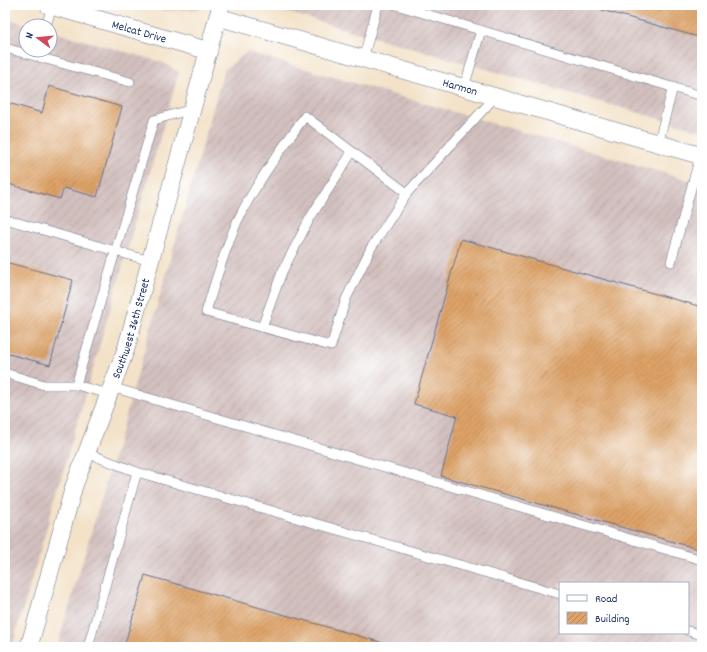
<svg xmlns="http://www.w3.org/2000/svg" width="707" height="652" font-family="Dekko,sans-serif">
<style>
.industrial{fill:url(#industrial-furrows);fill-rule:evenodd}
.building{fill:url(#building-hatch)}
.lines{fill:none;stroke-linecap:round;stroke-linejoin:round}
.lane-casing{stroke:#676e83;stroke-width:10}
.street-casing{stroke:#676e83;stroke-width:18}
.lane{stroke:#fff;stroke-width:9}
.street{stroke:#fff;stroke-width:17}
.labels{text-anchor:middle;stroke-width:3;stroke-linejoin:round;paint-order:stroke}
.street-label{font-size:12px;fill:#1b2f5e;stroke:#fff}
</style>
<defs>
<pattern id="industrial-furrows" width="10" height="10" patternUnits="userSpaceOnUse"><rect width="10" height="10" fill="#d1bfbd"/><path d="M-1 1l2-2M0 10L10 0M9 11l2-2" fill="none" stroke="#b3a4a5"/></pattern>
<pattern id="building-hatch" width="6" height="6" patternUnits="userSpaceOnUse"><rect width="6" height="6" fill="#dea367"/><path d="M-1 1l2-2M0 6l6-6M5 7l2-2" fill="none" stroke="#b38558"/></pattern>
</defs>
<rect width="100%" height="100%" fill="#fff"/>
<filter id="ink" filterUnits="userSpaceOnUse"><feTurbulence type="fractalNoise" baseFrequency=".025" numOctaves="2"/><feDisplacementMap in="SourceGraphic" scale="8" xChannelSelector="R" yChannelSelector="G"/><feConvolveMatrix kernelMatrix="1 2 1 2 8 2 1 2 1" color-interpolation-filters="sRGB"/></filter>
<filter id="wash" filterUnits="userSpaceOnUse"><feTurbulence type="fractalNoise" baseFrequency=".012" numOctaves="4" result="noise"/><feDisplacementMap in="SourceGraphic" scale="16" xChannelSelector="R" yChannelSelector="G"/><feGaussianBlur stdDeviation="0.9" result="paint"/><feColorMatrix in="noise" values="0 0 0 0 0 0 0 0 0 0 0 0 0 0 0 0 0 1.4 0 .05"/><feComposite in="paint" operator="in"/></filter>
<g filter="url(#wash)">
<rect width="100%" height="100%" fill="#f3e2c8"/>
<!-- industrial -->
<g class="industrial">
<path d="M144 5H200L199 9 163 11Z"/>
<path d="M263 5H702V131L265 6Z"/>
<path d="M5 18 33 26H26V50H50V31L162 62 179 72 12 647H5Z"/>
<path d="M247 52 702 184V647H57L123 426 224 70ZM560 583H688V633H560Z"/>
</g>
<g id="blocks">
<!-- building -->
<g class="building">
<path d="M603 5H702V38L602 10Z"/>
<path d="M49 86 122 107 97 197 64 188 60 199 5 183V102L42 113Z"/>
<path d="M461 239 702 307V550L441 476 457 416 414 404Z"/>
<path d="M5 262 73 280 50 365 5 353Z"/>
<path d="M145 575 380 642V647H124Z"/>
</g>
</g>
</g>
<g filter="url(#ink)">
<use href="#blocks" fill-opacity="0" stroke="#676e83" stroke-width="1"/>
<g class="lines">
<defs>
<g id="lane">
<path d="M396 5 702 96"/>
<path d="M46 26 52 6"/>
<path d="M5 48 130 82"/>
<path d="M363 59 378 5"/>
<path d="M464 88 481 30"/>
<path d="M305 116 407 193 371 248 346 299 331 346 206 312C215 282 224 251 237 222 255 184 281 150 305 116Z"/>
<path d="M658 144 673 87"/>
<path d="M407 193 495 97"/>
<path d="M5 219 150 261"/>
<path d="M671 262 700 156"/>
<path d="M262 327 282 272 310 218 352 152"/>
<path d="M5 373 44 385H76"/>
<path d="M111 387 702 560"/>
<path d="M109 394 76 385 154 120 192 109"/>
<path d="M87 453 137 472 88 647"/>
<path d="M137 472 560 594"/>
<path d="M688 631 702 635"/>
</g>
<g id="street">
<path id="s1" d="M48 5 209 51"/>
<path id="s2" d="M218 17 702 156"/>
<path id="s3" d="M29 647 74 486 126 349 221 5"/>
</g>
</defs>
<!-- lane casing -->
<use href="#lane" class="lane-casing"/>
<!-- street casing -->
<use href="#street" class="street-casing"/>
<!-- lane -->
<use href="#lane" class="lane"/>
<!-- street -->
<use href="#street" class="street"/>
</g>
</g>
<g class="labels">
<!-- street labels -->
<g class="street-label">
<text dy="4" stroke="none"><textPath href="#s1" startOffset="95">Melcat Drive</textPath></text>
<text dy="4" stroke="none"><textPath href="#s2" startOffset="252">Harmon</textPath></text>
<text dy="4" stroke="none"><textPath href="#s3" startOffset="335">Southwest 36th Street</textPath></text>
</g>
</g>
<!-- margin -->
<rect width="707" height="652" fill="none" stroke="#fff" stroke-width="20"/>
<!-- legend -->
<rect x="559" y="582" width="130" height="52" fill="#ffffff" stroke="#a4acbf"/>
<rect x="567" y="595" width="20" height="6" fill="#ffffff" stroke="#a4acbf"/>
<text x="595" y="602" font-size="12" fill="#1b2f5e">Road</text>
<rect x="567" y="612" width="20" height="12" fill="url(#building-hatch)" stroke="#a4acbf"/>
<text x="595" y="622" font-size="12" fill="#1b2f5e">Building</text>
<!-- north arrow -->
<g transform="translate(38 38) rotate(286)"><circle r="19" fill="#ffffff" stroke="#a4acbf"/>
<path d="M0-3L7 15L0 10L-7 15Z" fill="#d1495b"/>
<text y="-6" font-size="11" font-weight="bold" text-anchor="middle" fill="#1b2f5e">N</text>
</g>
</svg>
